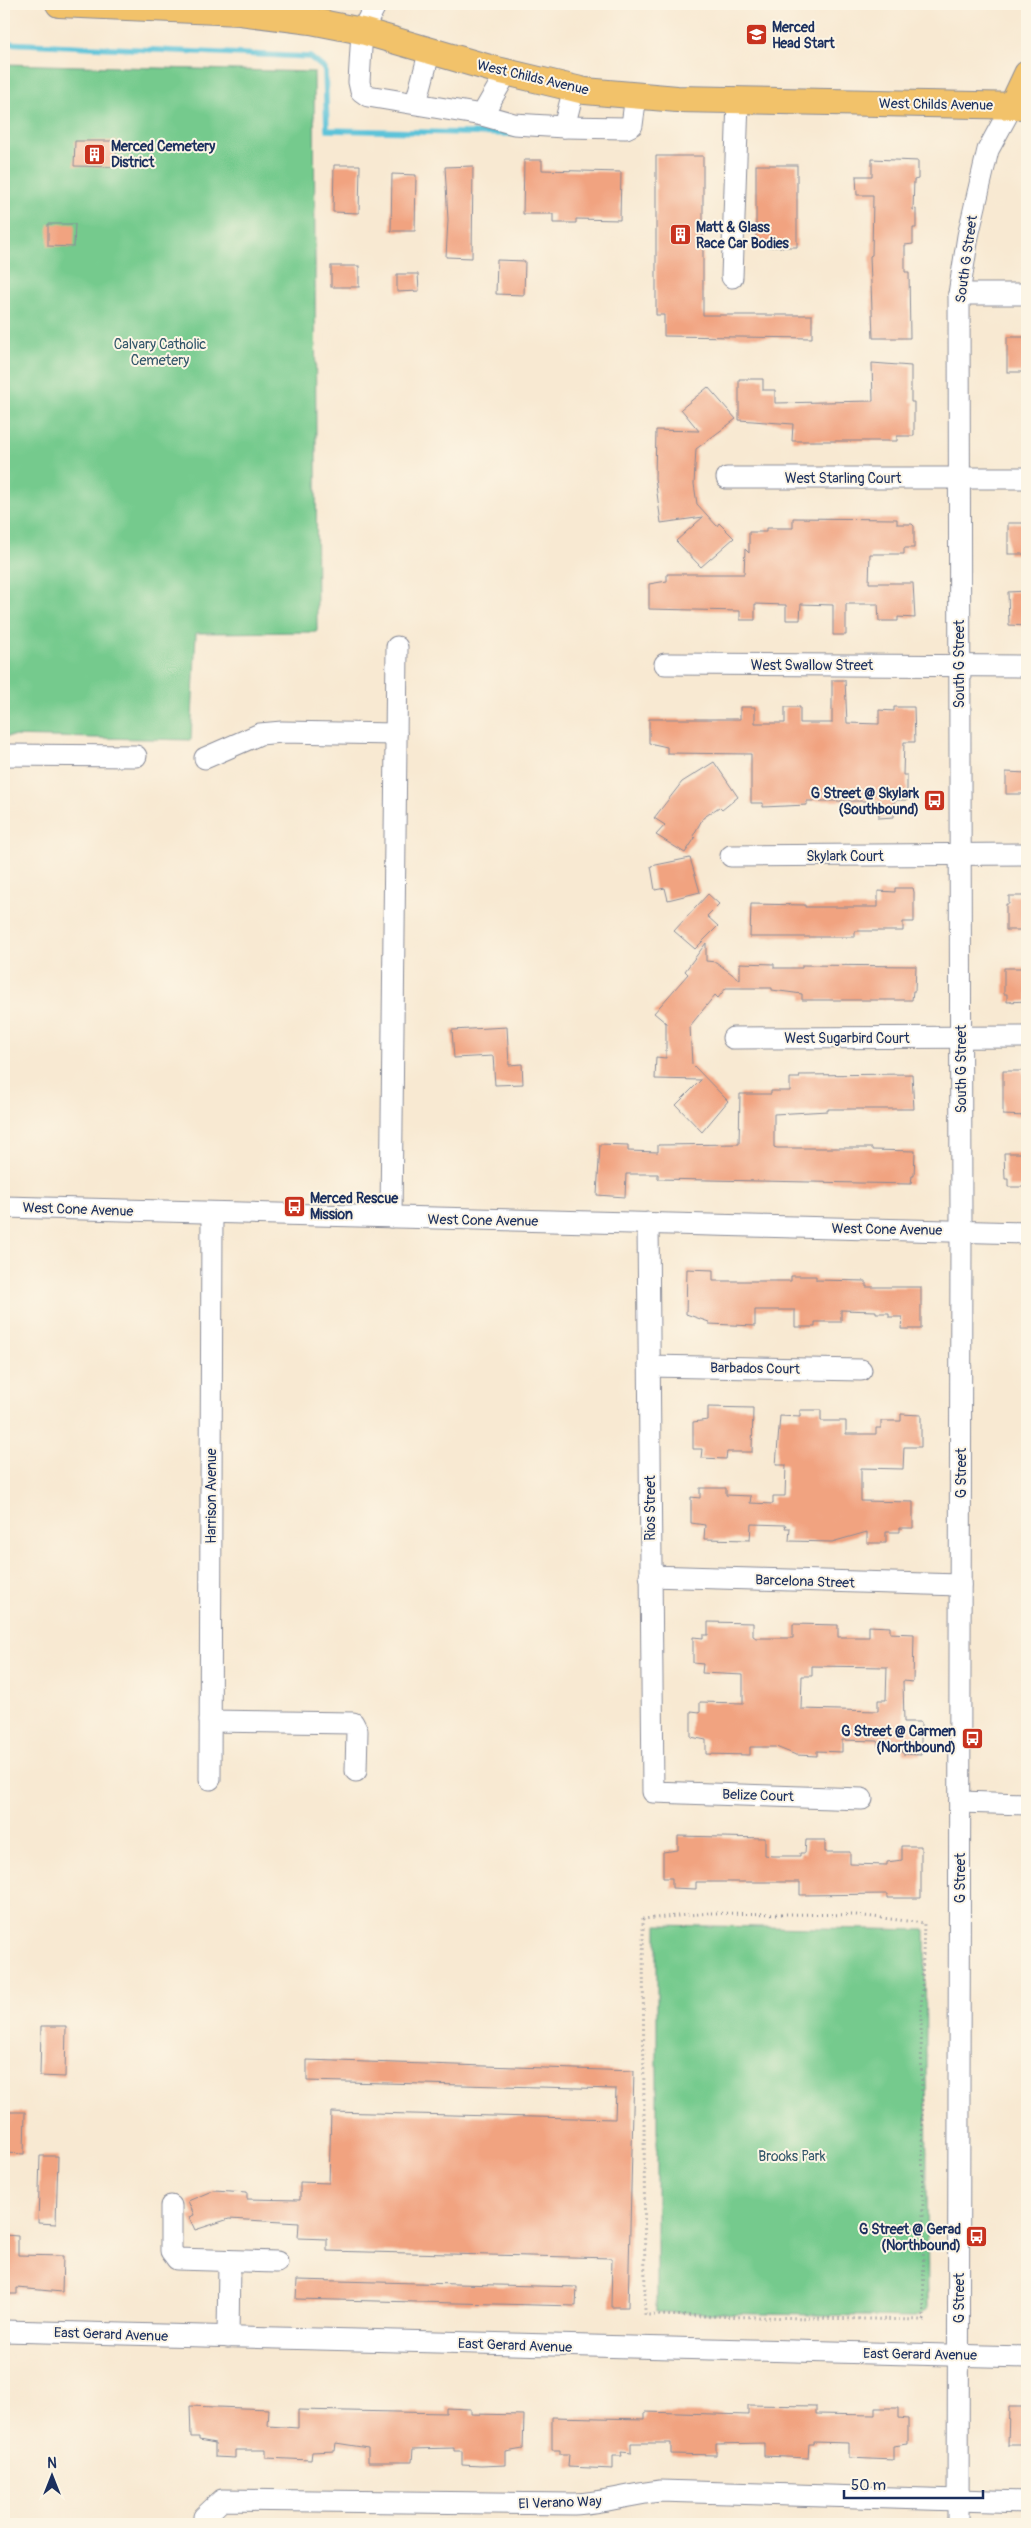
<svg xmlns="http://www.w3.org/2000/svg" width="1031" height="2528" font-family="Pangolin,sans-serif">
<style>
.green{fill:#75ca8d;stroke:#487c76}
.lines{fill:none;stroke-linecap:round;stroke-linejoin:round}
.stream{stroke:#5cc3d9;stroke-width:5.5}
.building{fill:#f1a380;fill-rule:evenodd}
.minor-casing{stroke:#8a8c98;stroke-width:23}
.major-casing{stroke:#8a8c98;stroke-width:28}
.path{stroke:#8a8c98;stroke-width:3;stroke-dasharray:1 4;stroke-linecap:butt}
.minor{stroke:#fff;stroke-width:21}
.major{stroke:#f2c26a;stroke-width:26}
.labels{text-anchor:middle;stroke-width:4;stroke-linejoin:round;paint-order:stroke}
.poi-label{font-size:14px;font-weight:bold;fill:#1b2f5e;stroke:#fcf5e5;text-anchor:start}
.street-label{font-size:14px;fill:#1b2f5e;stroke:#fcf5e5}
.park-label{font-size:14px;fill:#32566a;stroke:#fcf5e5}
</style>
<rect width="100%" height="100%" fill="#fcf5e5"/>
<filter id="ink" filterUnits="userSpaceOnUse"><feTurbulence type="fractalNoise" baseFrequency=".02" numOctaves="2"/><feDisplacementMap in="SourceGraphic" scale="10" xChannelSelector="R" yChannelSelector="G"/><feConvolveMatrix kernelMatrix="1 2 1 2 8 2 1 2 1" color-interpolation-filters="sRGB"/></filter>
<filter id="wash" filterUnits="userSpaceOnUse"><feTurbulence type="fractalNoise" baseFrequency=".0096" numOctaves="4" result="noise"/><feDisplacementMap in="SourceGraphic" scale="20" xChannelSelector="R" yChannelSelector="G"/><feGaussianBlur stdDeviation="1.12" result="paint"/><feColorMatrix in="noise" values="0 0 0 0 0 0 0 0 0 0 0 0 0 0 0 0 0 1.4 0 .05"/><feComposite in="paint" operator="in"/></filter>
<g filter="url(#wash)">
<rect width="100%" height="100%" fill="#f8e9d2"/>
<!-- green -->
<g class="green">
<path d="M4 64 314 72 317 632 196 633 191 740 4 736Z"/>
<path d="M657 1925 925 1930 928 2308 915 2317 657 2312Z"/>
</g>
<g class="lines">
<!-- stream -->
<path class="stream" d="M4 43 310 57 325 69 327 130 515 134"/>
</g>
<g id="blocks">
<!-- building -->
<g class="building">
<path d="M75 141H117L116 167 74 166Z"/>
<path d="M656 156H703V315H812V338L664 336V315H656Z"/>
<path d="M872 159 918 161V179L914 180 913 210 916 209V228H913V244L905 245V272H909L910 338H873L870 256 872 255 873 195H857L856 176H872Z"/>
<path d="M524 160H542V170L621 172 620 220 576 219V223H553V214H523Z"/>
<path d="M334 165H360L359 213 333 212Z"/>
<rect x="756" y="165" width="41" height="82"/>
<path d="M473 166 472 258 446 257 448 220 445 167Z"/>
<path d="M392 174 416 175 415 231H391Z"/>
<path d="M48 224H75L74 247 48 246Z"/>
<path d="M497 260 525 261 524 295 496 294Z"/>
<rect x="331" y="266" width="28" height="21"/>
<path d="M397 274H418L419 291 397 292Z"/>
<rect x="1007" y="337" width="20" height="35"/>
<path d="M872 363 911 366V402H914V436H897V441H792L793 424 739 420V379H763V390H775V403L873 401Z"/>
<path d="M708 387 736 419 696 449 694 484 697 504 717 526 719 523 734 538 701 567 676 541 703 517 661 523 655 478 656 430 699 431 681 409Z"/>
<path d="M793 518 897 519V524H912L914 526V548H904V554H870L869 583H913L915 618 898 617V621H879L878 604H846V635H833V605L801 604 800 620H786V605L755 604V620H740V611L649 609V584L667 581V574H744L745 549 749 553V532H766V528H793Z"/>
<rect x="1008" y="523" width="19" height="31"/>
<path d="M1027 591V626L1009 625 1008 592Z"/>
<path d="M832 680H845L847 723 879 724V710L894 711V707H914L915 742H904L903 775H907V800H894V817L879 818V801H807V805L763 807V803H751V754L667 753V747L649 743V719H740V707H755V723H785V707H800V723H832Z"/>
<path d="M714 762 738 797 722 810 719 807 703 818 693 836 695 838 685 853 656 835 665 825 654 818 682 782Z"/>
<path d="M1006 772 1027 773V794H1006Z"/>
<path d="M690 858 700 892 668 900 665 888 655 890 651 866Z"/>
<path d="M895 888H913L914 892V922H903V931H855V937H750L751 904 805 905V907H878V891L895 892Z"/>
<path d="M708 894 719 904 707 916 718 926 695 949 674 931Z"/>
<path d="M1009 896H1027V930H1006V904H1009Z"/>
<path d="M706 943V961L716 962 740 980V963L774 964V968H802V965L916 966 915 991H913L912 1000H802V994L772 990V988H726L718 998 715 995 690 1026 692 1064 728 1101 702 1132 676 1105 701 1080 655 1079 656 1057 666 1058V1023L654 1013 688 974 685 971Z"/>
<path d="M1004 968H1027V1001L1007 1002V994H1004Z"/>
<path d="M507 1027 509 1065 522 1064 523 1084 495 1085 493 1056 454 1058 452 1030Z"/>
<path d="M1003 1071H1023V1074H1027V1116L1003 1115Z"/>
<path d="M912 1074 914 1109H828V1111L774 1114V1147L777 1148H872V1150L915 1151 914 1176H912L911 1184 658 1179V1174H626L625 1197 597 1195 600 1144 628 1145V1151L658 1152V1145L739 1144 740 1094H771V1091H790V1078H800L799 1075Z"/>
<path d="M1004 1153H1027V1187H1008V1179H1005Z"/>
<path d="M687 1269 713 1270V1281H791V1276H816V1280L866 1281V1287H921V1329H901L902 1317H889V1313H876V1311L841 1310V1322H815V1327H795V1310H755V1326L709 1324V1322L686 1314Z"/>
<path d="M708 1407 753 1408 752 1452H727L726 1459 701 1458 702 1449H693V1422L708 1420Z"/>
<path d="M800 1410H821V1421H846V1434H876V1428H881V1421H901V1414L921 1415V1447H904L903 1469 861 1468V1501L913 1502V1528H900V1532H886V1543H867V1532L832 1542 789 1541 790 1528H785L786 1525 751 1524 750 1540 704 1539 705 1525 691 1523V1497L700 1498V1488H726V1495L751 1496 750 1503 773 1504V1496H785L786 1465H776L780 1416 800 1417Z"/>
<path d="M708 1622 753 1623V1636L756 1638H793V1624L838 1625V1637H869V1626L890 1627V1633L914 1634 913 1682 903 1681 904 1722H921V1755L903 1754 902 1748 884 1749V1747H878V1741L842 1740V1752L817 1751V1756L796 1755 776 1747H750V1755L706 1754V1740L691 1737V1711L700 1712V1702L743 1703V1675L702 1673 703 1664 693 1663V1637L703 1638V1635H708ZM812 1666 887 1667 886 1700H878V1711L801 1709 802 1676H812Z"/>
<path d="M678 1836 765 1838V1855L772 1856H800V1853H805L806 1840H825V1852H850V1864L887 1865V1862L902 1860V1846H921V1898H887V1894L800 1895V1882H696V1889L672 1888V1878H663V1852L678 1850Z"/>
<path d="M41 2026H66L65 2077 40 2076Z"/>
<path d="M307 2060 634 2071 628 2307H611L612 2258 327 2251V2239L298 2238 299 2223 229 2219 195 2230 189 2217 194 2215 188 2201 214 2190 247 2192V2199L300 2200V2182L329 2183 331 2112 615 2119 616 2089 307 2081Z"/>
<path d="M6 2112H25L24 2154 5 2153Z"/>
<path d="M40 2156H58L56 2224 38 2223Z"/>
<path d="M4 2235 18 2236V2255L63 2256 62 2292 17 2288V2294H4Z"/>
<path d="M297 2280 577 2287 576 2306 296 2299Z"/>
<path d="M748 2405 816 2406V2414L875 2415V2408H899V2418L908 2419V2444L893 2446V2460L849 2458V2443L814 2442V2444H809L808 2458 764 2456V2443L716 2444V2455L671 2454V2443H631V2453L621 2452 622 2456H613V2469L568 2467 569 2454H560V2450H552V2417L645 2419V2412L748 2415Z"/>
<path d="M190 2406 269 2409 268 2426 298 2428V2410L446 2413V2408L471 2409V2414L524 2415 523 2449 506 2452V2465L481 2466 462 2465V2451H454V2448L413 2449 412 2462H368V2448L336 2443 335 2451 312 2452 311 2460 266 2458V2450H235V2458L215 2457V2443L199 2440V2437H191Z"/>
<path d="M1009 2407H1027V2445H1008Z"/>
</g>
</g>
</g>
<g filter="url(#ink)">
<use href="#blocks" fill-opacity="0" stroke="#8a8c98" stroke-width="1"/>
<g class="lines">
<defs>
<g id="minor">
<path d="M376 4 362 31 359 82 361 91 368 96 482 115 507 72"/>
<path d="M416 103 430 50"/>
<path d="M482 115 514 124 564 127 574 88"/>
<path d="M564 127 626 128 632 125 636 95"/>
<path d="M732 277 738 100"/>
<path d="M959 294H1027"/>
<path d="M727 478H1027"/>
<path d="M665 664 1027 666"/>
<path d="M4 755 136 756"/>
<path d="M205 758 260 734 282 732 396 734"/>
<path d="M731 856 1027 854"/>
<path d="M733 1038 1027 1037"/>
<path d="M4 1207 1027 1233"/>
<path d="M391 1217 397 647"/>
<path d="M648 1223 653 1792 862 1799"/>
<path d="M649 1366 861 1370"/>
<path d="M650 1576 960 1585"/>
<path d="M210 1721 353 1723 357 1731 356 1771"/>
<path d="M210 1779 212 1213"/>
<path d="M960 1802 1027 1804"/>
<path d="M171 2206V2251L177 2259 277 2262"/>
<path d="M4 2331 1027 2357"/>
<path d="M228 2337 229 2261"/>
<path d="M204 2524V2517L222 2500 574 2504C604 2503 631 2494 660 2491L1027 2502"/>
<path d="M958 2524 961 1231 959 294 968 236 988 150 1012 106"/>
</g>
<g id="major">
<path d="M59 4 240 12 311 21 362 31 493 69 585 91 677 99 1027 106"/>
<path d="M1012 106 1027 74"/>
</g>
</defs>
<!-- minor casing -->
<use href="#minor" class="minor-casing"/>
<!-- major casing -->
<use href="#major" class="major-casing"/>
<!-- path -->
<path class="path" d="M711 1913 856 1915 924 1923 921 2018 924 2320 645 2315 643 1919Z"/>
<!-- minor -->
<use href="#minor" class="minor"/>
<!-- major -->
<use href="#major" class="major"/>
</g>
</g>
<!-- icons -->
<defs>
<symbol id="school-square" viewBox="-11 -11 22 22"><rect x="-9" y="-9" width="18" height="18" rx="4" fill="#c8321e" stroke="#fcf5e5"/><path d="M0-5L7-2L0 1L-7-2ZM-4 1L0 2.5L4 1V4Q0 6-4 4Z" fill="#fff"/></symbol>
<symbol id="building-square" viewBox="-11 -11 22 22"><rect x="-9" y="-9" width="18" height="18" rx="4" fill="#c8321e" stroke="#fcf5e5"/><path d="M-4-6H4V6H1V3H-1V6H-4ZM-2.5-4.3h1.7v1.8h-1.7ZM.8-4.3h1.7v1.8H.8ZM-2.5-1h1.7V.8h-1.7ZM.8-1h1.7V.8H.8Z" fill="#fff"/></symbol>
<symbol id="bus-square" viewBox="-11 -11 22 22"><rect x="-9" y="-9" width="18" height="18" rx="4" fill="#c8321e" stroke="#fcf5e5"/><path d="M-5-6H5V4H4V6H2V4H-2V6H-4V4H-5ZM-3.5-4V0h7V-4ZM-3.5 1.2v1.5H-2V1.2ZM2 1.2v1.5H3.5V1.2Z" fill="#fff"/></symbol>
</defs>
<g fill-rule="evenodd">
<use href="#school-square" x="744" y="22" width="25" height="25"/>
<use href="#building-square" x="82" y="142" width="25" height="25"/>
<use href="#building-square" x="668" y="222" width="25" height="25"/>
<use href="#bus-square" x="922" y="788" width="25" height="25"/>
<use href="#bus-square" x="282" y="1194" width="25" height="25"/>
<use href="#bus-square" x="960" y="1726" width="25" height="25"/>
<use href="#bus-square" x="964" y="2224" width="25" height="25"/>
</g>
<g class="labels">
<!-- poi labels -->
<g class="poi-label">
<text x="772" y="32">Merced<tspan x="772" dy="16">Head Start</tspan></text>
<text x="111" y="151">Merced Cemetery<tspan x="111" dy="16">District</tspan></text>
<text x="696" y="232">Matt &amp; Glass<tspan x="696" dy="16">Race Car Bodies</tspan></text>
<text x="919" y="798" text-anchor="end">G Street @ Skylark<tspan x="919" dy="16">(Southbound)</tspan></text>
<text x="310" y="1203">Merced Rescue<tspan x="310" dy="16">Mission</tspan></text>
<text x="956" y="1736" text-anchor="end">G Street @ Carmen<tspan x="956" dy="16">(Northbound)</tspan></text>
<text x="961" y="2234" text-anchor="end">G Street @ Gerad<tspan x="961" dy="16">(Northbound)</tspan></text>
</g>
<!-- street labels -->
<g class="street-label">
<text transform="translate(533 77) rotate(13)" y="5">West Childs Avenue</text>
<text transform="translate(936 104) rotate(1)" y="5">West Childs Avenue</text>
<text transform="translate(966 259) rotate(-82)" y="5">South G Street</text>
<text x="843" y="483">West Starling Court</text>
<text transform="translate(959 664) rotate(-90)" y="5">South G Street</text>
<text x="812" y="670">West Swallow Street</text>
<text x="845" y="861">Skylark Court</text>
<text x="847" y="1043">West Sugarbird Court</text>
<text transform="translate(961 1069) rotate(-90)" y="5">South G Street</text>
<text transform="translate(78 1209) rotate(2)" y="5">West Cone Avenue</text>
<text transform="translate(483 1220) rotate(1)" y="5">West Cone Avenue</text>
<text transform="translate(887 1229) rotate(1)" y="5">West Cone Avenue</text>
<text transform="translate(755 1368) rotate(1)" y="5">Barbados Court</text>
<text transform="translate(961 1473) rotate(-90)" y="5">G Street</text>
<text transform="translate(211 1496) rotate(-90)" y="5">Harrison Avenue</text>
<text transform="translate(650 1508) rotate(-90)" y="5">Rios Street</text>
<text transform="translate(805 1581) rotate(2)" y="5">Barcelona Street</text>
<text transform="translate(758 1795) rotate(2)" y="5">Belize Court</text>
<text transform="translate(960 1878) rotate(-90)" y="5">G Street</text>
<text transform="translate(959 2298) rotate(-90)" y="5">G Street</text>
<text transform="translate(111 2334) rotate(2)" y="5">East Gerard Avenue</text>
<text transform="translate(515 2345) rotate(2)" y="5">East Gerard Avenue</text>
<text transform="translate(920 2354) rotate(1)" y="5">East Gerard Avenue</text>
<text transform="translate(560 2502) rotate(-2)" y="5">El Verano Way</text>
</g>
<!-- park labels -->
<g class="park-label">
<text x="160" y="349">Calvary Catholic<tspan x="160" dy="16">Cemetery</tspan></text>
<text x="792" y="2161">Brooks Park</text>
</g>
</g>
<!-- margin -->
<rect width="1031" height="2528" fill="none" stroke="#fcf5e5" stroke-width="20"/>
<!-- north arrow -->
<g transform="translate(52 2476)" stroke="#fcf5e5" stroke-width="4" paint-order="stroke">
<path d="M0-4L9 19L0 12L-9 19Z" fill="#1b2f5e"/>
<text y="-8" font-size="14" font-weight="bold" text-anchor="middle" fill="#1b2f5e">N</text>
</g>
<!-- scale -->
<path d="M844 2490v8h139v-8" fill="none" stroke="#1b2f5e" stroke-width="2.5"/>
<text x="851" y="2490" font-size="15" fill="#1b2f5e" stroke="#fcf5e5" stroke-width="4" paint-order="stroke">50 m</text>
</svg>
